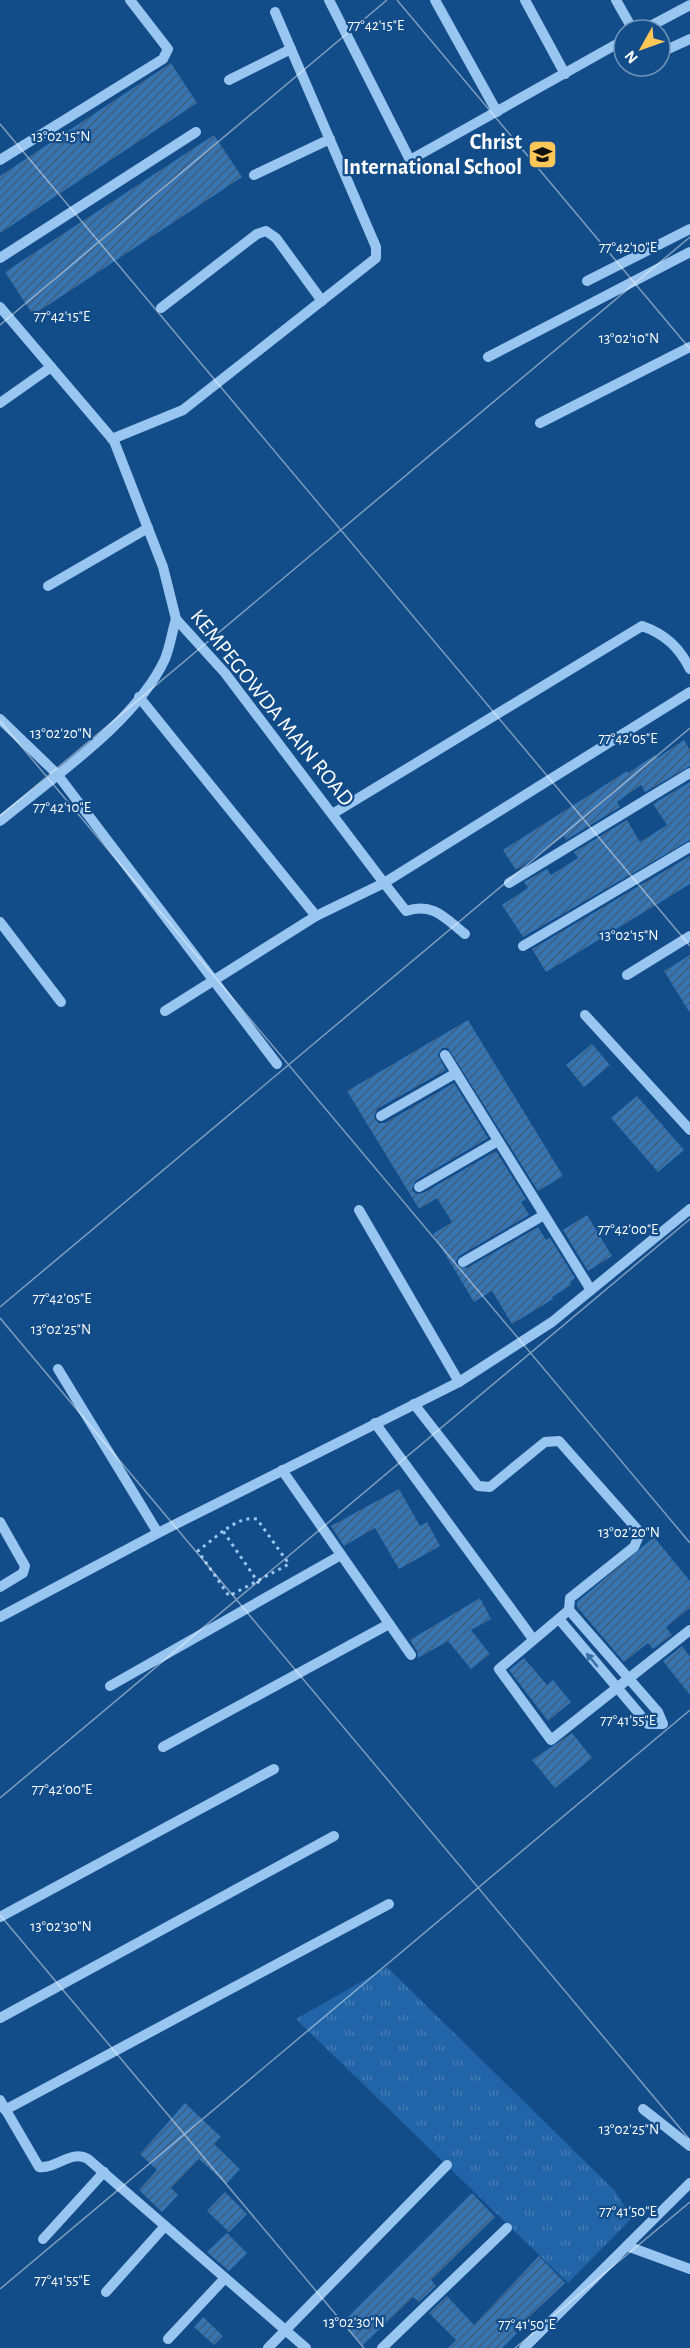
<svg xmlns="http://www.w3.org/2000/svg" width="690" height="2348" font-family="'Alegreya Sans',sans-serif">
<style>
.grass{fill:url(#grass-tufts)}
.building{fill:url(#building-hatch)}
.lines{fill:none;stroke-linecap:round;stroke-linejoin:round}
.path{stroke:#99c5f1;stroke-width:3;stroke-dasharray:3 4.5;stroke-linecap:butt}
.minor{stroke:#99c5f1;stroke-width:10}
.oneway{fill:#3a71a9}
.ticks{fill:none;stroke:#fff;stroke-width:1.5;stroke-opacity:0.45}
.labels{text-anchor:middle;stroke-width:4.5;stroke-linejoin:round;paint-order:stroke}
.poi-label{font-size:22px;font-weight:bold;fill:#fff;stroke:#124d8a;text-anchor:end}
.street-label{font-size:22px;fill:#fff;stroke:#124d8a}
.ticks-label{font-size:15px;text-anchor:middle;fill:#fff;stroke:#124d8a;stroke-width:4.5;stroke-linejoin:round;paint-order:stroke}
</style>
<defs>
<pattern id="grass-tufts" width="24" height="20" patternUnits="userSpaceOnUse" patternTransform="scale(1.5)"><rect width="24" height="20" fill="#2165a8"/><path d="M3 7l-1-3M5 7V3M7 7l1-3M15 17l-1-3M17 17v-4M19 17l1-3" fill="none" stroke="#427cb5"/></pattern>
<pattern id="building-hatch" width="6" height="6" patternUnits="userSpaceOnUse" patternTransform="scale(1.5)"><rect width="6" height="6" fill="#3674b2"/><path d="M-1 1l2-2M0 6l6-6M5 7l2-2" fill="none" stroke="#425e7a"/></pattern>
</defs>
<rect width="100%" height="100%" fill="#124d8a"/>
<!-- grass -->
<path class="grass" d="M387 1967 614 2190 632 2218 568 2283 296 2019Z"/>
<!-- building -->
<g class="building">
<path d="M171 63 197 103 0 233V176Z"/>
<path d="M214 135 242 177 33 315 5 272Z"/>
<path d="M684 740 690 750V766L645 792 641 785 617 802 620 807 566 840 564 836 516 870 503 850 627 771 628 773 655 755 657 758Z"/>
<path d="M690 782V840L523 937 502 905 528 888 524 882 547 869 551 875 578 858 574 852 627 820 640 842 667 825 653 804Z"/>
<path d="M690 856V884L546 972 532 949Z"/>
<path d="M690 955V1013L664 971Z"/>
<path d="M468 1020 563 1176 538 1191 448 1048H442L438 1055 446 1070 377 1109 374 1117 378 1123H385L454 1083 488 1138 415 1181 412 1190 416 1194 423 1193 496 1151 526 1199 521 1202 529 1215 459 1256 456 1261 457 1266 467 1268 538 1227 546 1240 550 1238 575 1278 570 1282 571 1285 552 1297 553 1299 512 1324 492 1291 474 1302 433 1234 452 1222 437 1198 419 1209 347 1091Z"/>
<path d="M592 1044 610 1065 584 1087 566 1065Z"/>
<path d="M637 1096 684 1150 658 1172 611 1118Z"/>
<path d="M587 1215 612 1256 588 1271 563 1230Z"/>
<path d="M399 1489 420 1526 427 1522 440 1546 399 1569 375 1528 344 1546 331 1526Z"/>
<path d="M654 1537 690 1581V1608L666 1627 672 1635 653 1649 648 1643 624 1662 577 1607V1602Z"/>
<path d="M480 1598 491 1619 471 1630 490 1654 471 1669 448 1641 418 1658 417 1651 410 1640Z"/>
<path d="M682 1646 690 1657V1695L663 1661Z"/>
<path d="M524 1658 547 1685 553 1680 571 1702 548 1721 509 1670Z"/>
<path d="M572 1733 592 1758 555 1788 532 1760Z"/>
<path d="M185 2103 221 2137 214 2144 240 2169 226 2184 199 2159 171 2188 178 2195 162 2212 139 2190 157 2170 140 2154Z"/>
<path d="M225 2192 247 2214 229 2232 207 2211Z"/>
<path d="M472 2193 495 2217 431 2280 436 2286 419 2302 413 2297 363 2345 342 2323Z"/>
<path d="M227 2233 247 2253 229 2271 207 2252Z"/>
<path d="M539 2256 565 2283 514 2331 517 2333 502 2348H448L456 2340 429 2313 447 2296 474 2325Z"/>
<path d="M203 2317 223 2336 214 2345 194 2327Z"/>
</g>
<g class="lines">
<!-- path -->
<path class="path" d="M223 1531 198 1551 229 1596 289 1564 257 1519C243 1517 234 1524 223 1531L258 1582 260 1585"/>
<!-- minor -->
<g class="minor">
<path d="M329 0 410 160 624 40"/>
<path d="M435 0 497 112"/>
<path d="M525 0 565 74"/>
<path d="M616 0 633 30"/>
<path d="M643 30 690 5"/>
<path d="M666 50 690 39"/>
<path d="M229 80 291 49"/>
<path d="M0 160 163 59 168 49 130 0"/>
<path d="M254 175 330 139"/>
<path d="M0 258 196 132"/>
<path d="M587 281 690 229"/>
<path d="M0 307 114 441 163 567 176 619 225 673 384 883 316 916 165 1011"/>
<path d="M161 308 257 234 266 231 276 238 322 301"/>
<path d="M488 357 690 252"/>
<path d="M0 403 51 367"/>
<path d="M540 423 690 347"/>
<path d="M112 439 183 410 376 258V247L275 12"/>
<path d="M48 586 148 528"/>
<path d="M139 697 316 916"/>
<path d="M0 719 57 774 277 1064"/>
<path d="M334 813 642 626C665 634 679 647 690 669"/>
<path d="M0 821C53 777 136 722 165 659 170 647 172 632 176 619"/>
<path d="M509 883 690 773"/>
<path d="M0 922 61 1002"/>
<path d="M465 934C445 918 433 902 406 911L384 883 690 692"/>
<path d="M523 946 690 847"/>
<path d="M627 975 690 936"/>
<path d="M585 1015 690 1130"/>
<path d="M445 1055 591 1290"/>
<path d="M381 1116 456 1073"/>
<path d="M419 1187 498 1141"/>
<path d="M359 1210 459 1382"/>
<path d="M463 1262 544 1215"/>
<path d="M58 1369 158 1533"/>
<path d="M414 1404 478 1486 490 1487 545 1442 559 1441 637 1529 638 1538 634 1547 574 1595 570 1598 569 1610"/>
<path d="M375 1423 533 1639"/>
<path d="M282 1470 411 1655"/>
<path d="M0 1522 25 1566 23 1573 0 1587"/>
<path d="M569 1610 499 1669 551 1740 690 1630"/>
<path d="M0 1617 158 1533 459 1382 552 1322 690 1209"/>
<path d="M559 1619 648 1724H663L658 1712 569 1610"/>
<path d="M110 1686 341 1555"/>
<path d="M163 1747 389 1624"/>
<path d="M0 1917 274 1769"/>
<path d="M0 2018 334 1836"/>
<path d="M0 2100 39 2167C57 2169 71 2149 88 2159L306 2348"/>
<path d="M643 2109 690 2146"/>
<path d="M5 2110 389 1904"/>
<path d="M43 2239 104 2172"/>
<path d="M627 2246 690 2269"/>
<path d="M106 2292 165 2226"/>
<path d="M168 2339 225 2278"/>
<path d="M268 2348 447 2165"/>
<path d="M382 2348 507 2228"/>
<path d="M524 2348 690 2183"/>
</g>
</g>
<!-- one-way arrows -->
<defs><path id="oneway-solid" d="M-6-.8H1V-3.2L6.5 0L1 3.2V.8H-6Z" transform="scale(1.5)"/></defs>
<use class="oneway" href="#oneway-solid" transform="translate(592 1660) rotate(-130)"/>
<!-- ticks -->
<path class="ticks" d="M397 0 690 349M0 124 690 946M0 325 387 0M0 721 690 1543M0 816 690 237M0 1307 690 728M0 1318 690 2140M0 1798 690 1219M0 1915 364 2348M0 2289 690 1710M515 2348 690 2202"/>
<!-- icons -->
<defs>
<symbol id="school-square" viewBox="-11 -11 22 22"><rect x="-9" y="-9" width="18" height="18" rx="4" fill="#ffc658" stroke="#124d8a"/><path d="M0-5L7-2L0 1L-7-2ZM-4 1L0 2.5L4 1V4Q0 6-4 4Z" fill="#111"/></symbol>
</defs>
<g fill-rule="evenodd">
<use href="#school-square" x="526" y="138" width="33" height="33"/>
</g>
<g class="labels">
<!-- poi labels -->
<g class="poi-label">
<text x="522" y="149">Christ<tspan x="522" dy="25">International School</tspan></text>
</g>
<!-- street labels -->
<g class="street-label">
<text transform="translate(273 707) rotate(51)" y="8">KEMPEGOWDA MAIN ROAD</text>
</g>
</g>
<g class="ticks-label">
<text x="376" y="30">77°42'15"E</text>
<text x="61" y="141">13°02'15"N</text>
<text x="628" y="252">77°42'10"E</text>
<text x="62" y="321">77°42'15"E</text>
<text x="629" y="343">13°02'10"N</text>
<text x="61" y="738">13°02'20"N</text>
<text x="628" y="743">77°42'05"E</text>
<text x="62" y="812">77°42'10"E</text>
<text x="629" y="940">13°02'15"N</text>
<text x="628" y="1234">77°42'00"E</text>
<text x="62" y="1303">77°42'05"E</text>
<text x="61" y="1334">13°02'25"N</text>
<text x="629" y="1537">13°02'20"N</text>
<text x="628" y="1725">77°41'55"E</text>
<text x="62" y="1794">77°42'00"E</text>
<text x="61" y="1931">13°02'30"N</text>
<text x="629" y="2134">13°02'25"N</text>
<text x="628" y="2216">77°41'50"E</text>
<text x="62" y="2285">77°41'55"E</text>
<text x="354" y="2327">13°02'30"N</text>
<text x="527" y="2329">77°41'50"E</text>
</g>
<!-- north arrow -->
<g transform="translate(642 48) rotate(230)"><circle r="28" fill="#124d8a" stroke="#7194b9" stroke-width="1.5"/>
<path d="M0-4.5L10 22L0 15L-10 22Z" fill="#ffc658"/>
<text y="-9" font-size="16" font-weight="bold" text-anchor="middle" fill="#ffffff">N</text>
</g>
</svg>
